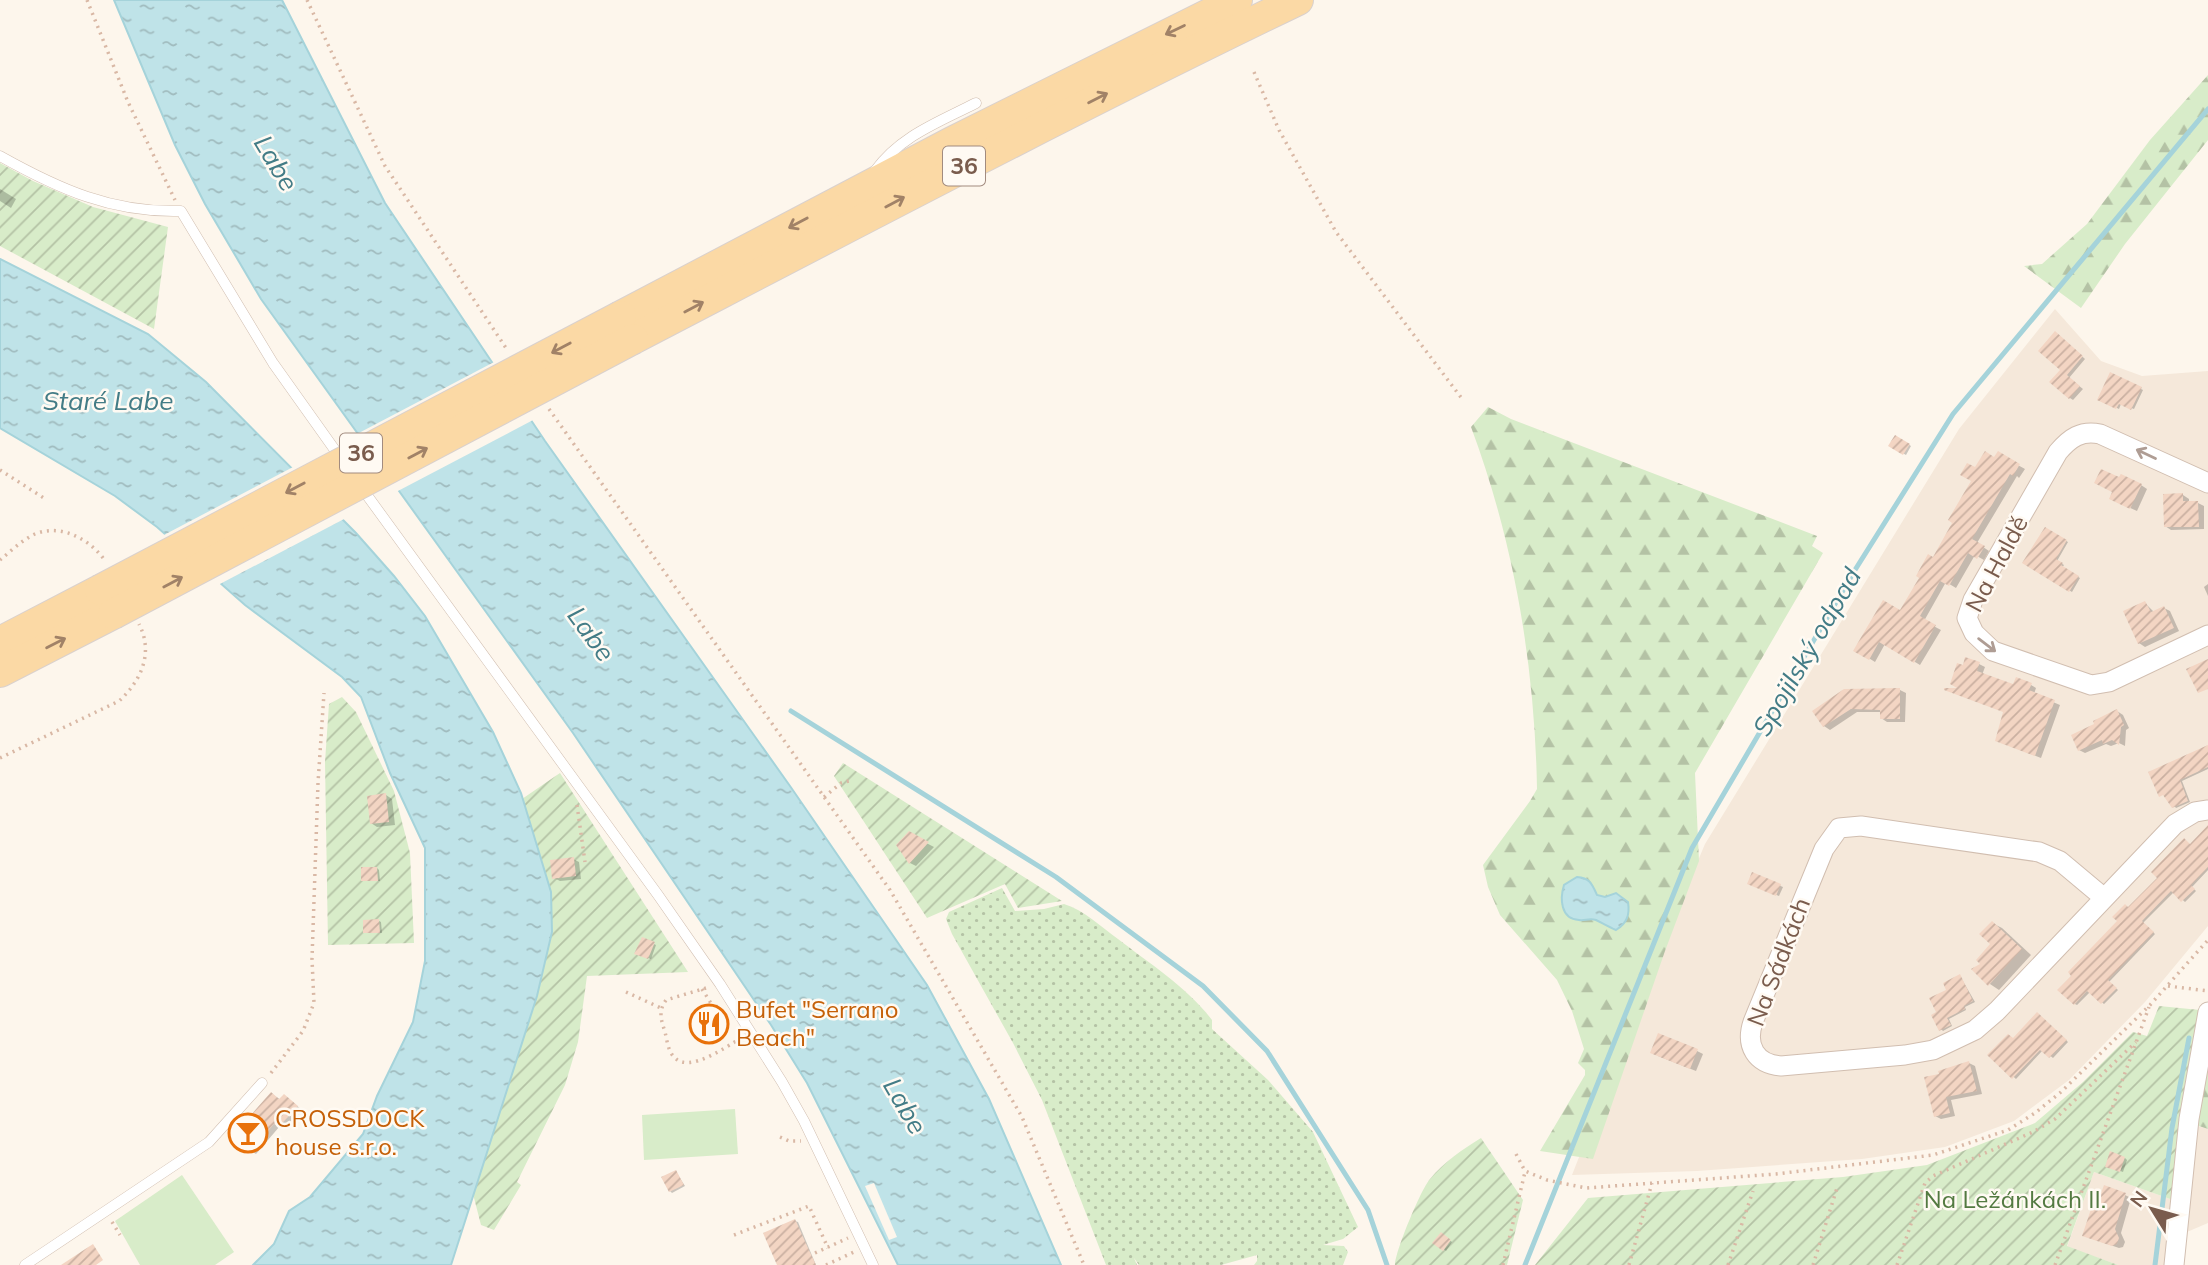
<svg xmlns="http://www.w3.org/2000/svg" width="2208" height="1265" font-family="Mulish,sans-serif">
<style>
.residential{fill:#f5e8da}
.grass{fill:url(#grass-dots)}
.forest{fill:url(#forest-firs)}
.garden{fill:url(#garden-furrows)}
.pitch{fill:#d8ecc9}
.water{fill:url(#water-ripples);stroke:#a5d3da;stroke-width:2}
.pier{fill:#fdf6ec}
.shadow{fill:#0003}
.lines{fill:none;stroke-linecap:round;stroke-linejoin:round}
.stream{stroke:#a5d3da;stroke-width:5}
.building{fill:url(#building-hatch)}
.lane-casing{stroke:#d1beb0;stroke-width:11}
.street-casing{stroke:#d1beb0;stroke-width:21}
.primary-casing{stroke:#dad1cd;stroke-width:32}
.path{stroke:#d9b8a5;stroke-width:3.5;stroke-dasharray:2 5;stroke-linecap:butt}
.lane{stroke:#fff;stroke-width:10}
.street{stroke:#fff;stroke-width:19}
.primary{stroke:#fbd9a5;stroke-width:30}
.primary-bridge-casing{stroke:#dad1cd;stroke-width:32;stroke-linecap:butt}
.primary-bridge{stroke:#fbd9a5;stroke-width:30}
.oneway{stroke:#a18267}
.oneway2{stroke:#af9d94}
.labels{text-anchor:middle;stroke-width:5;stroke-linejoin:round;paint-order:stroke}
.shield{fill:#fffaf3;stroke:#a28b7f;stroke-width:2}
.shield-label{font-size:23px;font-weight:bold;fill:#7a5c4d}
.street-label{font-size:24px;fill:#7a5c4d;stroke:#fffaf3}
.food-label{font-size:24px;fill:#c56008;stroke:#fffaf3;text-anchor:start}
.park-label{font-size:24px;fill:#537a41;stroke:#fffaf3}
.water-label{font-size:26px;font-style:italic;fill:#437c86;stroke:#fffaf3}
</style>
<defs>
<pattern id="grass-dots" width="8" height="8" patternUnits="userSpaceOnUse" patternTransform="scale(1.75)"><rect width="8" height="8" fill="#d8ecc9"/><path d="M2 2h.1M6 6h.1" fill="none" stroke="#b4c2a5" stroke-width="1.8" stroke-linecap="round"/></pattern>
<pattern id="forest-firs" width="22" height="20" patternUnits="userSpaceOnUse" patternTransform="scale(1.75)"><rect width="22" height="20" fill="#d8ecc9"/><path d="M5 1l3.5 6h-7zM16 11l3.5 6h-7z" fill="#b4c2a5"/></pattern>
<pattern id="garden-furrows" width="10" height="10" patternUnits="userSpaceOnUse" patternTransform="scale(1.75)"><rect width="10" height="10" fill="#d8ecc9"/><path d="M-1 1l2-2M0 10L10 0M9 11l2-2" fill="none" stroke="#b4c2a5"/></pattern>
<pattern id="water-ripples" width="26" height="14" patternUnits="userSpaceOnUse" patternTransform="scale(1.75)"><rect width="26" height="14" fill="#bfe3e8"/><path d="M2 4q2-2 4 0t4 0M15 11q2-2 4 0t4 0" fill="none" stroke="#a0bbbe"/></pattern>
<pattern id="building-hatch" width="6" height="6" patternUnits="userSpaceOnUse" patternTransform="scale(1.75)"><rect width="6" height="6" fill="#f3d5c3"/><path d="M-1 1l2-2M0 6l6-6M5 7l2-2" fill="none" stroke="#cab0a1"/></pattern>
</defs>
<rect width="100%" height="100%" fill="#fdf6ec"/>
<!-- residential -->
<g class="residential">
<path d="M2055 309 2101 361 2142 376 2208 371V926L2145 1002 2069 1080 2014 1121 1945 1147 1862 1159 1697 1171 1572 1175 1657 958 1705 844 1959 429Z"/>
<path d="M2198 1126 2208 1129V1223L2187 1232Z"/>
<path d="M2094 1172 2173 1200 2166 1265H2118L2067 1247Z"/>
</g>
<!-- grass -->
<path class="grass" d="M1002 888 1015 911 1044 909 1064 904C1084 910 1101 927 1118 939 1150 964 1187 987 1212 1020V1029L1268 1080 1313 1132 1358 1227 1343 1239 1323 1245 1344 1246 1348 1252 1343 1265H1254L1257 1261V1255L1221 1265H1139L1134 1258 1137 1265H1106L1042 1100 1013 1043 952 934 946 919 949 912Z"/>
<!-- forest -->
<g class="forest">
<path d="M2208 75V140L2125 244 2081 308 2024 266 2042 264 2087 224 2150 140Z"/>
<path d="M1488 407 1511 419 1817 536 1812 546 1823 553 1695 773 1699 861 1665 951 1593 1159 1540 1151 1585 1075V1070L1578 1063 1584 1049 1572 1011 1557 980 1500 915 1488 887 1483 865 1530 801 1537 789C1535 666 1514 542 1471 427Z"/>
<path d="M2208 1045V1129L2193 1124Z"/>
</g>
<!-- garden -->
<g class="garden">
<path d="M0 163 33 181 93 207 168 227 154 329 0 246Z"/>
<path d="M342 697 356 712 394 791 410 853 414 943 328 945 325 762 329 704Z"/>
<path d="M843 763 1062 901 1018 908 1005 884 927 918 834 776Z"/>
<path d="M560 773 688 972 587 976 578 1042 565 1085 517 1182 521 1185 494 1230 481 1225 473 1194 537 996 552 932 551 892 522 799Z"/>
<path d="M2159 1006 2200 1010 2181 1107 2173 1200 2094 1172 2067 1246 2118 1265H1535L1588 1198 1843 1177 1927 1165 2035 1123 2083 1082 2133 1032 2147 1036Z"/>
<path d="M1481 1138 1523 1200 1507 1265H1395C1395 1252 1421 1189 1430 1179 1444 1162 1463 1149 1481 1138Z"/>
</g>
<!-- pitch -->
<g class="pitch">
<path d="M735 1109 738 1154 644 1160 642 1115Z"/>
<path d="M182 1175 234 1252 215 1265H140L115 1221Z"/>
</g>
<!-- water -->
<g class="water">
<path d="M114 0H282L385 203 545 441 790 786 927 985 989 1099 1061 1265H898L807 1083 771 1025 573 733 261 299 205 204 175 145Z"/>
<path d="M0 259 148 334 206 382 356 533 394 576 425 616 493 732 521 793 551 892 552 932 537 996 451 1265H253L274 1244 289 1211 310 1197 363 1134 377 1096 413 1022 425 961V848L390 773 361 697 342 677 245 605 157 527 115 496 0 428Z"/>
<path d="M1577 877C1590 878 1592 884 1597 895L1605 897 1616 893 1628 902C1630 915 1627 923 1616 930 1609 927 1602 923 1596 920 1589 918 1585 921 1579 920 1560 919 1560 898 1564 885Z"/>
</g>
<!-- pier -->
<g class="pier">
<path d="M496 361 535 419 396 492 355 435Z"/>
<path d="M295 466 346 518 218 585 162 536Z"/>
<path d="M874 1183 897 1237 889 1240 865 1186Z"/>
</g>
<!-- shadow -->
<g class="shadow">
<path d="M0 189 16 199 11 208 0 201Z"/>
<path d="M2058 335 2085 359 2069 378 2083 389 2073 400 2070 398Z"/>
<path d="M2111 374 2143 390 2134 409 2121 404 2119 409 2099 399Z"/>
<path d="M1896 437 1911 446 1906 455 1890 446Z"/>
<path d="M1998 454 2025 469 2019 478 2017 476 1977 543 1989 551 1984 560 1975 555 1956 588 1946 582 1924 621 1941 630 1920 665 1885 644 1875 662 1856 650 1901 612 1955 522 1973 481 1976 470 1995 460Z"/>
<path d="M2141 485 2147 489 2137 511 2117 502Z"/>
<path d="M2183 495 2189 499V503H2198L2204 506V529L2171 530 2165 526Z"/>
<path d="M2046 530 2068 542 2057 561 2064 565 2062 568 2080 578 2072 592 2025 563Z"/>
<path d="M2208 584V596L2204 587Z"/>
<path d="M2145 603 2154 612 2164 608 2170 611 2179 631 2145 647 2139 643Z"/>
<path d="M1979 664 1985 667 1982 675 2015 686 2031 685 2036 688 2034 694 2060 705 2041 758 2003 743 2005 712 1947 690H1964Z"/>
<path d="M1900 690 1906 693 1905 722H1887L1881 718V712H1857L1830 730 1824 726 1814 711Z"/>
<path d="M2117 711 2123 715 2129 728 2126 730 2125 746 2119 743 2111 746 2106 744 2085 753 2079 750Z"/>
<path d="M2208 747V769L2182 781 2190 802 2176 808 2166 795H2161Z"/>
<path d="M386 795 392 799 395 825 377 827 371 823Z"/>
<path d="M909 834 934 847 916 866 910 863 898 845Z"/>
<path d="M2208 835V870L2192 887 2196 891 2185 902 2174 892 2143 923 2155 934 2109 982 2118 990 2104 1004 2090 992 2077 1005 2075 1004 2060 990 2129 909 2190 846Z"/>
<path d="M573 859 579 862 581 879 560 881 554 878Z"/>
<path d="M377 868 379 870 380 881 363 880Z"/>
<path d="M1753 875 1783 887 1779 896 1750 884Z"/>
<path d="M379 921 381 922 382 933 365 932Z"/>
<path d="M1992 923 2002 928 2031 955 1999 990 1990 984Z"/>
<path d="M643 939 656 945 651 959 637 954Z"/>
<path d="M1960 976 1975 1002 1965 1007 1966 1010 1949 1019 1952 1026 1943 1031 1941 1029 1939 1013 1949 990Z"/>
<path d="M2040 1016 2068 1042 2053 1058 2043 1050 2016 1079 1990 1055 2013 1040Z"/>
<path d="M1697 1051 1703 1054 1696 1071 1658 1056Z"/>
<path d="M1969 1063 1975 1066 1982 1094 1951 1100 1955 1116 1941 1119 1935 1116 1941 1075Z"/>
<path d="M272 1094 281 1100 289 1099 302 1110 285 1129 280 1126 256 1154 251 1151Z"/>
<path d="M2125 1158 2127 1160 2123 1172 2109 1167Z"/>
<path d="M676 1172 685 1186 672 1193 670 1191Z"/>
<path d="M2125 1195 2131 1198 2121 1233 2125 1242 2123 1247 2119 1248 2090 1238 2097 1209Z"/>
<path d="M795 1221 798 1222 816 1265H779Z"/>
<path d="M1441 1234 1452 1242 1446 1251 1435 1242Z"/>
</g>
<g class="lines">
<!-- stream -->
<g class="stream">
<path d="M791 711 1056 877 1203 986 1267 1051 1368 1210 1387 1265"/>
<path d="M1525 1265 1692 848 1855 570 1953 414 2208 109"/>
<path d="M2155 1265 2172 1128 2189 1038"/>
</g>
</g>
<!-- building -->
<g class="building">
<path d="M2055 331 2083 356 2067 375 2080 386 2069 399 2049 382 2060 370 2038 351Z"/>
<path d="M2110 372 2142 387 2131 410 2119 404 2116 409 2097 400Z"/>
<path d="M1895 435 1910 444 1903 455 1888 446Z"/>
<path d="M1985 451 1994 457 1998 451 2020 464 2013 476 2010 474 1972 539 1985 546 1977 559 1968 553 1949 586 1940 581 1920 616 1936 625 1914 663 1879 642 1869 660 1853 651 1883 600 1900 610 1919 578 1916 576 1928 554 1933 557 1952 523 1948 520 1971 481 1960 475 1967 463 1975 467Z"/>
<path d="M2101 469 2119 477 2121 474 2142 484 2130 509 2109 499 2112 492 2094 483Z"/>
<path d="M2183 493V501H2198L2199 527H2164L2163 494Z"/>
<path d="M2045 527 2067 540 2056 559 2063 563 2061 565 2079 576 2069 592 2022 563Z"/>
<path d="M2145 601 2151 612 2164 606 2174 628 2138 644 2123 611Z"/>
<path d="M1965 657 1980 662 1977 671 2013 684 2016 677 2032 683 2029 690 2055 700 2035 756 1995 741 2003 712 1944 690V688H1957L1950 684 1957 663 1963 665Z"/>
<path d="M2208 659V689L2198 693 2186 669Z"/>
<path d="M1900 688V719H1880V710L1851 709 1823 727 1812 711 1844 689Z"/>
<path d="M2117 709 2124 725 2121 727 2119 745 2112 740 2103 744 2102 740 2078 751 2071 735 2094 724 2093 721Z"/>
<path d="M2208 745V767L2180 780 2188 801 2172 808 2163 795 2159 797 2148 772Z"/>
<path d="M386 793 389 822 370 824 367 796Z"/>
<path d="M2208 825V867L2191 885 2195 889 2181 902 2171 891 2142 921 2154 932 2108 980 2117 988 2101 1004 2087 991 2074 1005 2057 990 2071 976 2068 972 2117 921 2112 917 2125 904 2128 907 2157 878 2151 872 2184 838 2190 844Z"/>
<path d="M909 831 929 842 909 864 896 845Z"/>
<path d="M574 857 576 876 552 879 550 860Z"/>
<path d="M361 867H377L378 881H361Z"/>
<path d="M1752 872 1781 884 1776 896 1747 884Z"/>
<path d="M379 919 380 933H363V920Z"/>
<path d="M1992 921 2022 949 1988 986 1971 969 1980 964 1976 960 1990 944 1979 934Z"/>
<path d="M642 937 655 942 648 959 634 954Z"/>
<path d="M1960 974 1973 1001 1964 1006 1965 1009 1947 1018 1951 1025 1939 1031 1931 1015 1936 1012 1929 998 1946 990 1943 983Z"/>
<path d="M2037 1012 2067 1040 2049 1058 2040 1050 2012 1079 1987 1055 2008 1034 2013 1038Z"/>
<path d="M1658 1033 1698 1049 1690 1069 1650 1053Z"/>
<path d="M1969 1061 1977 1091 1946 1097 1950 1113 1934 1117 1924 1077 1939 1074 1938 1071Z"/>
<path d="M271 1092 279 1099 284 1094 298 1106 279 1127 274 1124 250 1152 232 1137Z"/>
<path d="M2110 1151 2125 1157 2120 1172 2105 1167Z"/>
<path d="M676 1170 684 1185 669 1192 661 1177Z"/>
<path d="M2104 1185 2126 1193 2115 1229 2119 1238 2117 1244 2112 1246 2082 1236 2092 1206 2096 1207Z"/>
<path d="M795 1219 808 1248 816 1265H777L763 1233Z"/>
<path d="M1441 1232 1451 1240 1443 1251 1432 1243Z"/>
<path d="M93 1244 103 1260 96 1265H61Z"/>
</g>
<g class="lines">
<defs>
<g id="lane">
<path d="M0 156C59 189 112 213 181 211L273 363 342 460"/>
<path d="M875 171C900 136 939 122 976 103"/>
<path d="M361 487 658 895 720 984 782 1082 804 1121 873 1265"/>
<path d="M25 1265 209 1142 262 1083"/>
</g>
<g id="street">
<path d="M2208 483 2100 434C2081 430 2070 438 2058 452L1973 600 1967 618 1974 633 1993 651 2091 685 2109 682 2208 635"/>
<path d="M2103 897 2060 861 2039 852 1861 826 1839 828 1824 849 1753 1022C1745 1046 1756 1064 1781 1066L1905 1055 1933 1050 1975 1030 1997 1011 2175 824 2195 812 2208 810"/>
<path d="M2174 1265 2189 1119 2208 1012"/>
</g>
<g id="primary">
<path d="M621 316 952 142 1237 0"/>
<path d="M633 339C854 224 1074 108 1298 0"/>
<path d="M0 642 100 590"/>
<path d="M0 672 113 614"/>
</g>
</defs>
<!-- lane casing -->
<use href="#lane" class="lane-casing"/>
<!-- street casing -->
<use href="#street" class="street-casing"/>
<!-- primary casing -->
<use href="#primary" class="primary-casing"/>
<!-- path -->
<g class="path">
<path d="M87 0 128 102 175 200"/>
<path d="M307 0 385 166 508 351"/>
<path d="M1254 72 1279 130 1336 232 1463 400"/>
<path d="M549 409 890 890 1022 1117 1084 1265"/>
<path d="M0 470 47 500"/>
<path d="M0 560C11 551 22 540 35 534 62 523 91 540 106 562"/>
<path d="M0 758 119 701C141 681 154 653 139 624"/>
<path d="M824 797 841 783 849 781"/>
<path d="M577 805 585 862"/>
<path d="M2168 986 2208 991"/>
<path d="M706 988 666 1000C658 1012 661 1019 665 1032 667 1040 668 1052 675 1058 690 1073 725 1047 740 1039"/>
<path d="M702 989 714 1008"/>
<path d="M626 992 661 1008"/>
<path d="M718 1006 711 1010 723 1029"/>
<path d="M271 1073 303 1031 314 1003 312 959 318 783 324 693"/>
<path d="M780 1137 789 1141H801"/>
<path d="M1516 1154 1525 1171 1547 1180 1586 1188 1776 1174 1933 1155 2008 1130 2035 1113 2061 1092 2150 1005 2208 940"/>
<path d="M112 1222 120 1235"/>
<path d="M734 1235 809 1206 828 1248"/>
<path d="M815 1253 848 1238"/>
<path d="M826 1265 854 1252"/>
<path d="M1503 1265 1525 1172"/>
<path d="M1629 1265 1652 1183"/>
<path d="M1728 1265 1753 1191"/>
<path d="M1813 1265 1837 1188"/>
<path d="M1897 1265 1925 1183 1933 1176 2033 1132 2055 1119 2136 1042"/>
<path d="M2055 1265 2149 1007"/>
</g>
<!-- lane -->
<use href="#lane" class="lane"/>
<!-- street -->
<use href="#street" class="street"/>
<!-- primary -->
<use href="#primary" class="primary"/>
<defs>
<g id="primary-bridge">
<path d="M100 590 621 316"/>
<path d="M113 614 633 339"/>
</g>
</defs>
<!-- primary-bridge casing -->
<use href="#primary-bridge" class="primary-bridge-casing"/>
<!-- primary-bridge -->
<use href="#primary-bridge" class="primary-bridge"/>
</g>
<!-- one-way arrows -->
<defs><path id="oneway-shaft" d="M-6 0H5M1.5-3L5.5 0L1.5 3" fill="none" stroke-width="1.6" stroke-linecap="round" stroke-linejoin="round" transform="scale(1.75)"/></defs>
<g class="oneway">
<use href="#oneway-shaft" transform="translate(1175 30) rotate(154)"/>
<use href="#oneway-shaft" transform="translate(1098 98) rotate(-27)"/>
<use href="#oneway-shaft" transform="translate(895 202) rotate(-28)"/>
<use href="#oneway-shaft" transform="translate(798 223) rotate(152)"/>
<use href="#oneway-shaft" transform="translate(694 307) rotate(-28)"/>
<use href="#oneway-shaft" transform="translate(561 348) rotate(152)"/>
<use href="#oneway-shaft" transform="translate(418 453) rotate(-28)"/>
<use href="#oneway-shaft" transform="translate(295 488) rotate(152)"/>
<use href="#oneway-shaft" transform="translate(173 582) rotate(-28)"/>
<use href="#oneway-shaft" transform="translate(56 643) rotate(-27)"/>
</g>
<g class="oneway2">
<use href="#oneway-shaft" transform="translate(2146 454) rotate(-155)"/>
<use href="#oneway-shaft" transform="translate(1987 645) rotate(37)"/>
</g>
<!-- icons -->
<defs>
<symbol id="restaurant-ring" viewBox="-11 -11 22 22"><circle r="9.5" fill="#fffaf3" stroke="#e8710a" stroke-width="1.5"/><path d="M-5-6h1v4h1v-4h1v4h1v-4h1v5L-1.5 .5V6h-2V.5L-5-1ZM5-6V6H3V1.5H1.5Q1.5-4 5-6Z" fill="#e8710a"/></symbol>
<symbol id="bar-ring" viewBox="-11 -11 22 22"><circle r="9.5" fill="#fffaf3" stroke="#e8710a" stroke-width="1.5"/><path d="M-6-5H6L.8 .8V4.5H3.5V6h-7V4.5H-.8V.8Z" fill="#e8710a"/></symbol>
</defs>
<g fill-rule="evenodd">
<use href="#restaurant-ring" x="687" y="1002" width="44" height="44"/>
<use href="#bar-ring" x="226" y="1111" width="44" height="44"/>
</g>
<g class="labels">
<!-- shield labels -->
<g class="shield">
<rect x="943" y="146.5" width="42" height="39" rx="5"/>
<rect x="340" y="433.5" width="42" height="39" rx="5"/>
</g>
<g class="shield-label">
<text x="964" y="174">36</text>
<text x="361" y="461">36</text>
</g>
<!-- street labels -->
<g class="street-label">
<text transform="translate(1997 564) rotate(-62)" y="8">Na Haldě</text>
<text transform="translate(1779 962) rotate(-69)" y="8">Na Sádkách</text>
</g>
<!-- food labels -->
<g class="food-label">
<text x="736" y="1018">Bufet "Serrano<tspan x="736" dy="28">Beach"</tspan></text>
<text x="275" y="1127">CROSSDOCK<tspan x="275" dy="28">house s.r.o.</tspan></text>
</g>
<!-- park labels -->
<g class="park-label">
<text x="2015" y="1208">Na Ležánkách II.</text>
</g>
<!-- water labels -->
<g class="water-label">
<text transform="translate(276 163) rotate(59)" y="9">Labe</text>
<text x="108" y="410">Staré Labe</text>
<text transform="translate(591 634) rotate(54)" y="9">Labe</text>
<text transform="translate(1807 652) rotate(-60)" y="9">Spojilský odpad</text>
<text transform="translate(905 1106) rotate(60)" y="9">Labe</text>
</g>
</g>
<!-- north arrow -->
<g transform="translate(2152 1209) rotate(307)" stroke="#fffaf3" stroke-width="5" paint-order="stroke">
<path d="M0-5L12 26L0 18L-12 26Z" fill="#7a5c4d"/>
<text y="-10" font-size="19" font-weight="bold" text-anchor="middle" fill="#7a5c4d">N</text>
</g>
</svg>
